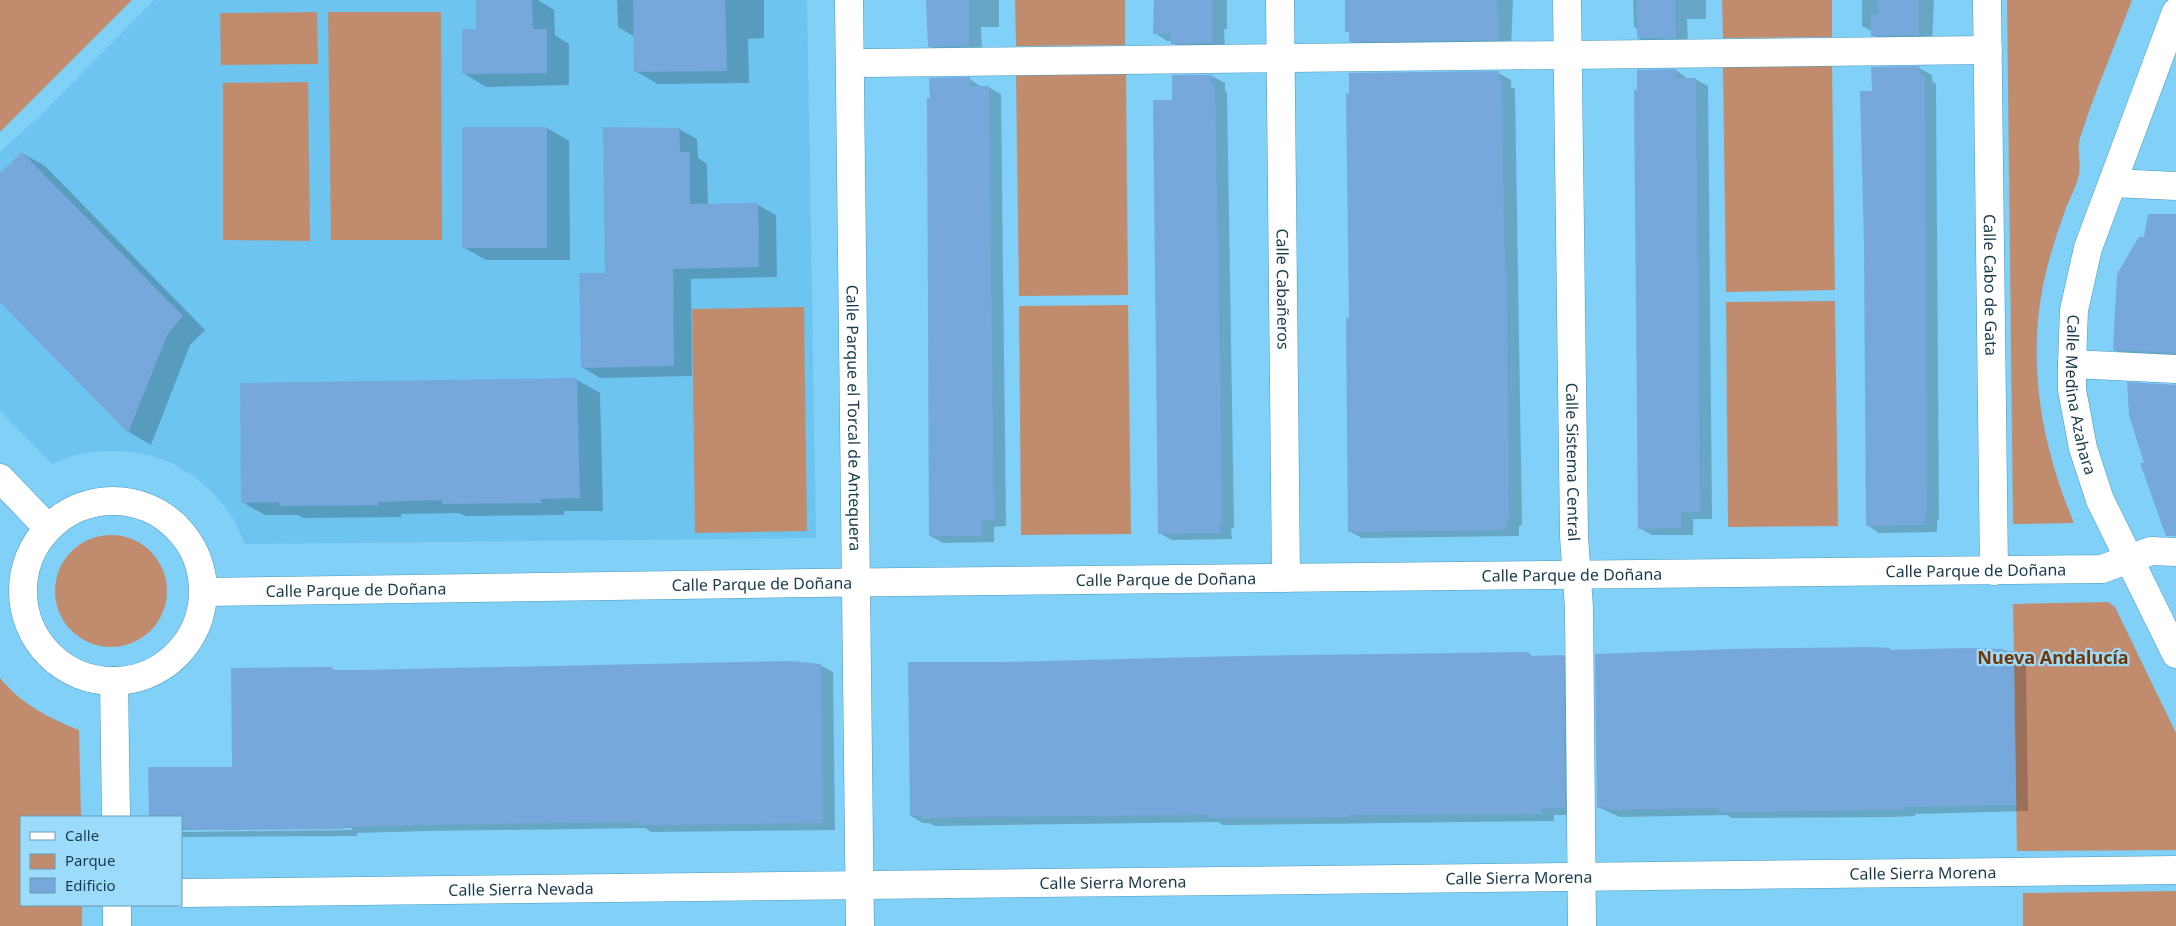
<svg xmlns="http://www.w3.org/2000/svg" width="2176" height="926" font-family="'Noto Sans',sans-serif">
<style>
.built{fill:#6dc4ee}
.green{fill:#c18c6e}
.shadow{fill:#0003}
.building{fill:#77a8db}
.lines{fill:none;stroke-linecap:round;stroke-linejoin:round}
.street-casing{stroke:#4a9abf;stroke-width:29}
.secondary-casing{stroke:#4a9abf;stroke-width:29}
.street{stroke:#fff;stroke-width:28}
.secondary{stroke:#fff;stroke-width:28}
.labels{text-anchor:middle;stroke-width:4.5;stroke-linejoin:round;paint-order:stroke}
.street-label{font-size:16px;fill:#193b4b;stroke:#9ddbfb}
.neighbourhood-label{font-size:18px;font-weight:bold;fill:#723609;stroke:#9ddbfb}
</style>
<rect width="100%" height="100%" fill="#81d0f7"/>
<!-- built -->
<path class="built" d="M154 0H807L816 538 245 544 233 518 216 496 196 478 174 464 149 455 122 451H99L75 455 52 464 0 411V152L40 116Z"/>
<!-- green -->
<g class="green">
<path d="M0 0H132L0 132Z"/>
<path d="M1015 0H1125V45L1016 46Z"/>
<path d="M1722 0H1832V37L1723 38Z"/>
<path d="M2007 0H2132C2115 46 2095 91 2080 138 2077 150 2081 163 2079 175 2076 187 2069 200 2065 211 2058 230 2052 249 2047 268 2025 355 2040 442 2074 523L2013 524Z"/>
<path d="M317 12 318 64 221 65 220 13Z"/>
<path d="M328 12H441L442 240H331Z"/>
<path d="M1832 65 1835 290 1726 292 1723 66Z"/>
<path d="M1126 74 1128 295 1019 296 1016 75Z"/>
<path d="M308 82 310 241 223 240V83Z"/>
<path d="M1835 301 1838 526 1728 527 1726 302Z"/>
<path d="M1128 305 1131 534 1021 535 1019 306Z"/>
<path d="M804 307 807 531 695 533 692 309Z"/>
<circle cx="111" cy="591" r="56"/>
<path d="M2108 602 2115 607 2176 733V850L2017 851 2013 604Z"/>
<path d="M0 678C21 704 49 718 79 730L81 817H21V905H82V926H0Z"/>
<path d="M2176 891V926H2023V893Z"/>
</g>
<!-- shadow -->
<g class="shadow">
<path d="M477 0H538L554 10 555 35 569 44V85L486 87 463 73 477 30Z"/>
<path d="M617 0H764V38L748 39 749 83 658 84 635 71V37L618 27Z"/>
<path d="M928 0H999V27H981L982 53H942L929 46Z"/>
<path d="M1154 0H1227V29H1224L1225 50H1185L1173 43 1172 41H1167L1155 33Z"/>
<path d="M1346 0H1513L1511 47 1363 48 1350 41V33L1346 31Z"/>
<path d="M1633 0H1706V19H1687L1688 45H1650L1638 38V30L1634 27Z"/>
<path d="M1862 0H1934L1932 42H1885L1872 35V31L1862 26Z"/>
<path d="M1873 68H1919L1932 75V81L1936 84 1939 520H1937V532L1879 533 1867 525Z"/>
<path d="M1676 70 1688 79H1695L1708 86 1712 519H1693V535H1652L1639 528Z"/>
<path d="M1498 73 1511 80V87L1515 89 1522 525 1519 526V536L1362 538 1349 531 1350 319Z"/>
<path d="M1173 76H1212L1225 83V91L1227 92 1234 528 1231 529 1232 539 1172 540 1159 533Z"/>
<path d="M969 79 982 87H988L1001 94 1006 526 994 527V542L943 543 930 536Z"/>
<path d="M547 128 569 141 570 260H486L463 247Z"/>
<path d="M679 129 697 139 698 158 707 164 708 205H758L776 215 777 277 691 279 692 376 600 378 582 367 606 274Z"/>
<path d="M22 153 45 166 205 330 190 345 151 445 129 432 0 300V175Z"/>
<path d="M2176 215V359L2127 357 2114 350 2145 238Z"/>
<path d="M577 380 600 393 603 511H564V515L466 516 459 513 401 514V517L303 518 298 515H265L242 502Z"/>
<path d="M1889 649 1894 652 2003 650 2013 652 2026 660 2028 811 1915 814V816L1889 817 1732 818 1727 815 1620 817 1598 807Z"/>
<path d="M1529 654 1534 657 1563 656 1576 663 1577 815H1554V821L1223 825 1218 822 935 826 929 823H923L911 816 1004 663Z"/>
<path d="M790 662 820 665 833 672 835 830 651 832 645 828 426 831 357 833V836L181 837V832L352 830V828L181 830V817H150L149 768H234L331 668 336 671Z"/>
</g>
<!-- building -->
<g class="building">
<path d="M476 0H532L533 29H547V73L462 74V29H476Z"/>
<path d="M633 0H725L727 71 634 72Z"/>
<path d="M926 0H969V46L928 47Z"/>
<path d="M1154 0H1212V43L1171 44V34H1153Z"/>
<path d="M1345 0H1497L1499 40 1349 42V32H1345Z"/>
<path d="M1637 0H1675L1676 38H1637Z"/>
<path d="M1878 0H1919V35L1871 36V14H1879Z"/>
<path d="M1919 66V75H1924L1925 103 1927 513H1925V525L1866 526 1864 245 1860 91H1872L1871 67Z"/>
<path d="M1676 69V78H1696L1700 512H1681V528L1638 529 1634 90H1637V70Z"/>
<path d="M1499 71V80H1502L1504 231 1507 305 1509 519H1506L1507 530 1348 532 1346 318H1349L1346 93 1349 94V73Z"/>
<path d="M1172 75H1212V84H1215L1221 419 1222 522H1219L1220 533 1158 534 1153 100H1172Z"/>
<path d="M970 77V86H989L994 520H982V536H929L927 98H930L929 78Z"/>
<rect x="462" y="127" width="85" height="121"/>
<path d="M603 127 679 128 680 152H690V204L758 203 759 267 673 269 674 366 581 368 579 273H605Z"/>
<path d="M22 152 183 316 168 333 128 433 0 302V173Z"/>
<path d="M2148 214H2176V353L2113 350 2117 274 2139 237H2144Z"/>
<path d="M577 378 580 498 541 499V503L442 504V500L378 502 379 505 279 506V502L241 503 240 383Z"/>
<path d="M2127 382 2176 385V536H2166L2140 463H2144L2129 415Z"/>
<path d="M1871 647 1890 648 1889 650 1968 648 2003 649V651H2014L2016 805 1903 807V810H1875L1746 812H1719L1718 808 1606 810 1607 807 1597 808 1595 654 1732 649Z"/>
<path d="M1529 652V656L1564 655 1565 808H1542V814L1350 815V817L1276 818H1209V815L966 817 921 819V816H910L908 662H1004L1241 656Z"/>
<path d="M790 661 821 664 823 823 637 825V822L413 825 345 827V829L232 830H188V828H181V817H149L148 767H232L231 668 313 667H332V670H360Z"/>
</g>
<g class="lines">
<defs>
<g id="street">
<path id="s1" d="M849 0 860 926"/>
<path id="s2" d="M1280 0 1286 578"/>
<path id="s3" d="M1567 0 1574 536 1579 608 1582 926"/>
<path id="s4" d="M1987 0 1994 571"/>
<path d="M867 63 1988 50"/>
<path d="M2113 183 2176 186"/>
<path d="M2072 364 2176 369"/>
<path d="M0 478 48 528"/>
<circle cx="113" cy="591" r="90"/>
<path id="s5" d="M204 592 811 583 2102 569 2151 551 2176 552"/>
<path d="M114 681 116 817"/>
<path id="s6" d="M181 893 2176 870"/>
<path d="M117 905V926"/>
</g>
<g id="secondary">
<path id="s7" d="M2176 12 2088 248 2074 310 2072 364V390L2083 448 2100 500 2176 654"/>
</g>
</defs>
<!-- street casing -->
<use href="#street" class="street-casing"/>
<!-- secondary casing -->
<use href="#secondary" class="secondary-casing"/>
<!-- street -->
<use href="#street" class="street"/>
<!-- secondary -->
<use href="#secondary" class="secondary"/>
</g>
<g class="labels">
<!-- street labels -->
<g class="street-label">
<text dy="6" stroke="none"><textPath href="#s4" startOffset="285">Calle Cabo de Gata</textPath></text>
<text dy="6" stroke="none"><textPath href="#s2" startOffset="289">Calle Cabañeros</textPath></text>
<text dy="6" stroke="none"><textPath href="#s7" startOffset="401">Calle Medina Azahara</textPath></text>
<text dy="6" stroke="none"><textPath href="#s1" startOffset="418">Calle Parque el Torcal de Antequera</textPath></text>
<text dy="6" stroke="none"><textPath href="#s3" startOffset="462">Calle Sistema Central</textPath></text>
<text dy="6" stroke="none"><textPath href="#s5" startOffset="1772">Calle Parque de Doñana</textPath></text>
<text dy="6" stroke="none"><textPath href="#s5" startOffset="1368">Calle Parque de Doñana</textPath></text>
<text dy="6" stroke="none"><textPath href="#s5" startOffset="962">Calle Parque de Doñana</textPath></text>
<text dy="6" stroke="none"><textPath href="#s5" startOffset="558">Calle Parque de Doñana</textPath></text>
<text dy="6" stroke="none"><textPath href="#s5" startOffset="152">Calle Parque de Doñana</textPath></text>
<text dy="6" stroke="none"><textPath href="#s6" startOffset="1742">Calle Sierra Morena</textPath></text>
<text dy="6" stroke="none"><textPath href="#s6" startOffset="1338">Calle Sierra Morena</textPath></text>
<text dy="6" stroke="none"><textPath href="#s6" startOffset="932">Calle Sierra Morena</textPath></text>
<text dy="6" stroke="none"><textPath href="#s6" startOffset="340">Calle Sierra Nevada</textPath></text>
</g>
<!-- neighbourhood labels -->
<g class="neighbourhood-label">
<text x="2053" y="664">Nueva Andalucía</text>
</g>
</g>
<!-- legend -->
<rect x="20" y="816" width="162" height="90" fill="#9ddbfb" stroke="#689bb5"/>
<rect x="30" y="832" width="25" height="8" fill="#ffffff" stroke="#689bb5"/>
<text x="65" y="841" font-size="15" fill="#193b4b">Calle</text>
<rect x="30" y="854" width="25" height="15" fill="#c18c6e" stroke="#689bb5"/>
<text x="65" y="866" font-size="15" fill="#193b4b">Parque</text>
<rect x="30" y="878" width="25" height="15" fill="#77a8db" stroke="#689bb5"/>
<text x="65" y="891" font-size="15" fill="#193b4b">Edificio</text>
</svg>
